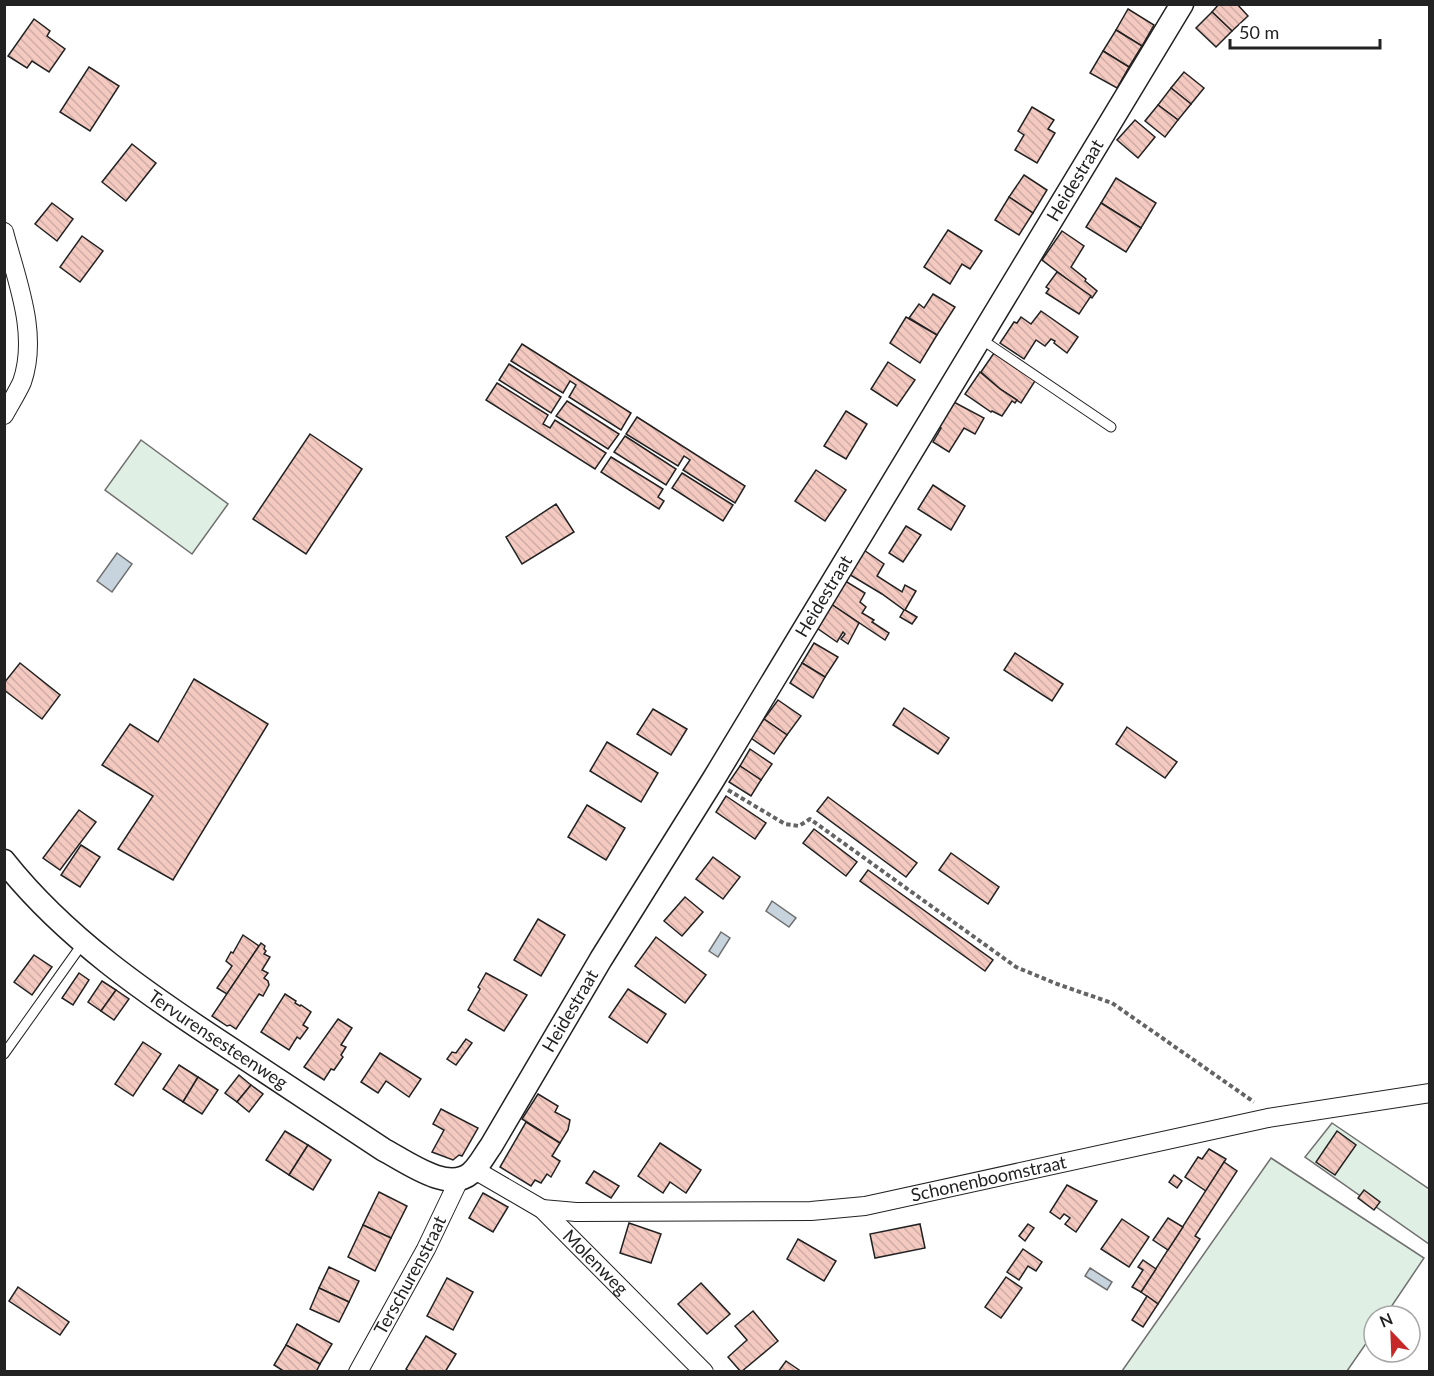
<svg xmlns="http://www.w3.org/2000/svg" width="1434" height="1376" font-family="Lato,sans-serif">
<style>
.garden{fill:#e0efe3;stroke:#6f6f6f;stroke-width:1.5}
.water{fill:#c7d3dd;stroke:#6f6f6f;stroke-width:1.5}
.building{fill:url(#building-back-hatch);stroke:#222;stroke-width:1.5}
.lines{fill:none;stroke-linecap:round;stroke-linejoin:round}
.service-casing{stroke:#222;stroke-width:11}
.minor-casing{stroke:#222;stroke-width:20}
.tertiary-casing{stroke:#222;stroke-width:25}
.path{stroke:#646464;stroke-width:4;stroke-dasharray:4.5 3;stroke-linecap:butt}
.service{stroke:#fff;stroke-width:9}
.minor{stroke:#fff;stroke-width:18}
.tertiary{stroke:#fff;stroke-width:22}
.labels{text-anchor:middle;stroke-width:4.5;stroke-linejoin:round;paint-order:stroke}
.street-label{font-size:18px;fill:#222;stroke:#fff}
</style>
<defs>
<pattern id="building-back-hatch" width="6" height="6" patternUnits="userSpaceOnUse" patternTransform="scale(1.5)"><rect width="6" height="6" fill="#f3c9c0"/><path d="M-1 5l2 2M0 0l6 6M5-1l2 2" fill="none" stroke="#d0aca5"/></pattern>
</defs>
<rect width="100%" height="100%" fill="#fff"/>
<!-- garden -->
<g class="garden">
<path d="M141 440 228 504 192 554 105 490Z"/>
<path d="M1332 1123 1429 1189V1244L1305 1157Z"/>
<path d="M1271 1158 1424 1258 1385 1316H1374V1332L1347 1371H1122Z"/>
</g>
<!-- water -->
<g class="water">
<path d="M117 553 132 564 112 592 97 581Z"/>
<path d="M772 901 796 918 789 927 766 911Z"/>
<path d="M721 932 730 938 718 957 709 951Z"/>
<path d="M1090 1268 1112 1282 1107 1290 1085 1276Z"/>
</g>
<!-- building -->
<g class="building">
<path d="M1219 4H1237L1248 16 1232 31 1212 12Z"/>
<path d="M1128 9 1154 25 1142 46 1116 30Z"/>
<path d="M1212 12 1232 31 1216 47 1196 28Z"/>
<path d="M34 19 50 31 47 36 65 49 49 72 32 61 27 68 8 56Z"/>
<path d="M1116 30 1142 46 1129 67 1103 51Z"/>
<path d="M1103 51 1129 67 1117 88 1090 73Z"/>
<path d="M89 67 119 86 90 131 60 112Z"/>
<path d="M1184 72 1204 88 1191 104 1171 88Z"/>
<path d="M1171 88 1191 104 1178 120 1158 105Z"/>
<path d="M1158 105 1178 120 1165 137 1145 121Z"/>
<path d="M1032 107 1054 120 1048 129 1055 133 1037 163 1015 150 1024 135 1018 131Z"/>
<path d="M1135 120 1155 137 1138 158 1117 140Z"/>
<path d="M132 144 156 163 126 201 102 182Z"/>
<path d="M1024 175 1047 190 1033 213 1009 197Z"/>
<path d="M1116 178 1156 203 1141 228 1101 203Z"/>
<path d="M1009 197 1033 213 1019 235 995 220Z"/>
<path d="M52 203 73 219 57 241 35 224Z"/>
<path d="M1101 203 1141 228 1126 252 1086 227Z"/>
<path d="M948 230 982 251 970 269 962 264 950 284 924 267Z"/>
<path d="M1062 231 1084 246 1071 267 1086 279 1085 281 1097 291 1092 298 1042 260Z"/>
<path d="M82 236 103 251 80 282 60 267Z"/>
<path d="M1057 272 1091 296 1079 314 1046 293 1049 289 1046 287Z"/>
<path d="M933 294 955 307 937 335 909 318 919 304 924 308Z"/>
<path d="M1041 311 1078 337 1067 353 1054 343 1055 341 1051 339 1045 346 1036 340 1024 359 1000 343 1014 322 1017 323 1021 317 1031 324Z"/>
<path d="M906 317 937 335 920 363 890 343Z"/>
<path d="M522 344 631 413 621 430 569 397 576 385 570 381 563 393 511 361Z"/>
<path d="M994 353 1035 381 1021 403 1000 389 981 372Z"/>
<path d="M888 362 915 380 897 406 871 389Z"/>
<path d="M509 364 561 397 551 413 499 380Z"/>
<path d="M980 372 1000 389 1017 400 1015 403 1012 401 1002 416 992 411 991 412 965 394Z"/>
<path d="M497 383 548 415 543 424 550 428 555 420 606 453 595 469 486 400Z"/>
<path d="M950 400 984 418 975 434 964 428 949 452 933 442 941 428 937 426Z"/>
<path d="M567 401 619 434 608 449 556 416Z"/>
<path d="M846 411 867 424 846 459 824 446Z"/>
<path d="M637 417 745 486 735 503 683 470 690 460 684 456 678 466 626 434Z"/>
<path d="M310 434 362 469 306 554 253 519Z"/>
<path d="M625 436 676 469 666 485 614 452Z"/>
<path d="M611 457 663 489 658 497 664 501 659 509 601 472Z"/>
<path d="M816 470 846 490 825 521 795 501Z"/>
<path d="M682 473 733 505 723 521 672 488Z"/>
<path d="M933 485 965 506 951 530 918 509Z"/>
<path d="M556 504 574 532 522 564 506 537Z"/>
<path d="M906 526 921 535 903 562 889 553Z"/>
<path d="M861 548 884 564 877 576 902 592 905 585 916 591 905 610 917 617 912 624 900 617 904 610 882 594 847 573Z"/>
<path d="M842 579 865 593 860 602 866 607 862 613 874 620 872 622 889 633 885 640 828 602Z"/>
<path d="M828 602 859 623 848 644 841 639 845 634 843 632 837 642 814 626Z"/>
<path d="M814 643 838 657 825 677 802 663Z"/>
<path d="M1015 653 1063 684 1052 701 1004 670Z"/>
<path d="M20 663 60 695 42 719 4 690V683Z"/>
<path d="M802 663 825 677 813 698 790 683Z"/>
<path d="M194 679 268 724 173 880 118 849 153 796 102 765 130 724 158 742Z"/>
<path d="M778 700 801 716 787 735 764 719Z"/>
<path d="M904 708 949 738 938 754 893 725Z"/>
<path d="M653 709 687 729 671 755 637 734Z"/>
<path d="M764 719 787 735 774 754 751 738Z"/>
<path d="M1127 727 1177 762 1165 778 1116 744Z"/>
<path d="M607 742 658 773 641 802 590 771Z"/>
<path d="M750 749 772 764 761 780 740 766Z"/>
<path d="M740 766 761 780 751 796 729 782Z"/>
<path d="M726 796 766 823 755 839 716 812Z"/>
<path d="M828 797 917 863 906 877 817 811Z"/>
<path d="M587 805 625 828 606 860 568 837Z"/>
<path d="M79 810 96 822 60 870 43 858Z"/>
<path d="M814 829 857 862 846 876 803 843Z"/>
<path d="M81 845 100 857 80 887 61 875Z"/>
<path d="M951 853 999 887 988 904 939 870Z"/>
<path d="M713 857 740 877 723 899 696 879Z"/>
<path d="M868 870 993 960 985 971 860 881Z"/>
<path d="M685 897 703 912 682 936 664 921Z"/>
<path d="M538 919 565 935 541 976 514 960Z"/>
<path d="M243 935 259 946 227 994 217 988 232 966 226 961 231 952 233 953Z"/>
<path d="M656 937 706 975 685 1003 635 966Z"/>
<path d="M261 943 265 946 264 949 266 951 264 954 270 957 262 970 268 973 264 978 268 981 269 985 263 996 259 994 236 1029 230 1025 227 1026 212 1016Z"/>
<path d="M34 955 52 967 32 995 14 982Z"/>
<path d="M79 973 89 980 73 1005 62 998Z"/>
<path d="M486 973 527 995 504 1031 468 1010 480 989 478 987Z"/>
<path d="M102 981 116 990 101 1011 88 1002Z"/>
<path d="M628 989 666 1014 647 1043 609 1017Z"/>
<path d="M116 990 129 999 114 1020 101 1011Z"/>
<path d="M285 994 296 1001 295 1003 300 1006 301 1005 311 1012 303 1025 308 1028 300 1039 297 1037 289 1050 261 1032Z"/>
<path d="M338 1019 352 1028 341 1045 346 1047 341 1055 343 1057 334 1070 331 1069 324 1080 304 1067Z"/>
<path d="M466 1039 472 1043 456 1065 447 1059 452 1052 456 1053Z"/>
<path d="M143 1042 161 1054 133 1096 115 1084Z"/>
<path d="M380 1053 421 1079 409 1097 386 1081 378 1093 361 1082Z"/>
<path d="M179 1065 198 1077 183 1102 163 1089Z"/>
<path d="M239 1075 251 1085 237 1102 225 1093Z"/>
<path d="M198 1077 218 1090 202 1114 183 1102Z"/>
<path d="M251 1085 263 1094 249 1112 237 1102Z"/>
<path d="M538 1094 558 1106 555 1112 570 1120 568 1130 560 1143 522 1119Z"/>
<path d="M441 1109 478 1128 462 1156 459 1155 453 1160 432 1152 444 1130 433 1124Z"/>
<path d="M526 1122 560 1143 552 1156 560 1161 551 1177 547 1174 541 1183 535 1180 531 1186 500 1167Z"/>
<path d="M285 1131 308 1145 289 1175 266 1160Z"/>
<path d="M1337 1131 1356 1145 1335 1175 1316 1162Z"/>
<path d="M660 1143 701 1170 686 1193 670 1182 663 1193 638 1176Z"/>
<path d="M308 1145 331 1160 313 1190 289 1175Z"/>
<path d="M1209 1149 1226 1159 1206 1191 1185 1177 1198 1157 1202 1159Z"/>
<path d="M1224 1162 1237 1171 1195 1236 1200 1239 1158 1304 1141 1292Z"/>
<path d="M594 1171 619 1186 611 1198 586 1183Z"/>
<path d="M1174 1175 1182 1181 1177 1188 1169 1182Z"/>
<path d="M1067 1185 1097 1201 1076 1232 1065 1224 1070 1218 1064 1214 1060 1219 1050 1212Z"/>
<path d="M1364 1190 1380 1202 1374 1210 1358 1198Z"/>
<path d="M379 1192 407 1206 391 1238 363 1225Z"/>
<path d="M483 1193 508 1207 493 1232 469 1218Z"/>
<path d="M1168 1218 1183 1227 1168 1250 1153 1240Z"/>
<path d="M1122 1219 1149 1237 1129 1267 1101 1249Z"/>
<path d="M629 1223 661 1234 651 1263 620 1253Z"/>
<path d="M920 1224 925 1248 875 1258 870 1234Z"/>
<path d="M1028 1224 1034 1228 1025 1241 1019 1236Z"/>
<path d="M363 1225 391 1238 375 1271 348 1257Z"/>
<path d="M798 1239 836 1261 824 1281 787 1259Z"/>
<path d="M1023 1249 1042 1262 1036 1271 1028 1266 1019 1280 1007 1272Z"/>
<path d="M1143 1260 1156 1269 1141 1292 1132 1287 1143 1270 1138 1267Z"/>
<path d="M329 1267 359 1281 349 1302 319 1288Z"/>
<path d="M1006 1277 1022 1288 1001 1318 985 1307Z"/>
<path d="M447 1278 473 1292 453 1330 427 1316Z"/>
<path d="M701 1283 730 1314 707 1334 678 1304Z"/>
<path d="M18 1287 69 1322 60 1335 9 1301Z"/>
<path d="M319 1288 349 1302 339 1322 310 1309Z"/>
<path d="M1147 1296 1158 1304 1143 1327 1132 1320Z"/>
<path d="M753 1311 778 1341 741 1372 728 1357 747 1340 735 1326Z"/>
<path d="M297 1324 332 1344 320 1364 286 1345Z"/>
<path d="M426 1336 456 1354 445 1372H410L406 1369Z"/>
<path d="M286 1345 320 1364 316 1372H285L274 1365Z"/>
<path d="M786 1361 802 1372H778Z"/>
</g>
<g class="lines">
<defs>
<g id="service">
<path d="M981 339 1111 427"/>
<path d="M4 1054 83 943"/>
</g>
<g id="minor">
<path d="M4 232C16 279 39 333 22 382 17 393 10 404 4 415"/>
<path id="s1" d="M475 1170 542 1209 704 1372"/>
<path id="s2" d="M542 1209 576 1212 811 1211 865 1206 1268 1118 1430 1093"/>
<path id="s3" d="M358 1372 426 1249 459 1180"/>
</g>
<g id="tertiary">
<path id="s4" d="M4 861C65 938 147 994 228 1047 280 1081 332 1116 384 1150 407 1162 448 1193 471 1173 479 1166 485 1154 491 1146L601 959 713 780 1182 4"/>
</g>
</defs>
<!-- service casing -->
<use href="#service" class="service-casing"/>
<!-- minor casing -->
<use href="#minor" class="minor-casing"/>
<!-- tertiary casing -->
<use href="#tertiary" class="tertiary-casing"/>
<!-- path -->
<path class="path" d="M728 790 785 824 799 826 810 819 1016 967 1057 984 1112 1003 1254 1102"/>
<!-- service -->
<use href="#service" class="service"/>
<!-- minor -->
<use href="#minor" class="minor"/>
<!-- tertiary -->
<use href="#tertiary" class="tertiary"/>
</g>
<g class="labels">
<!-- street labels -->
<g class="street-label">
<text dy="6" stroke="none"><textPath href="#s4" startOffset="1737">Heidestraat</textPath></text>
<text dy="6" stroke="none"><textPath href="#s4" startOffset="1251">Heidestraat</textPath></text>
<text dy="6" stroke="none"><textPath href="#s4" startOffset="765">Heidestraat</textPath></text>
<text dy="6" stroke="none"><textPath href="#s4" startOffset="280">Tervurensesteenweg</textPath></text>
<text dy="6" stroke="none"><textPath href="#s2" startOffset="450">Schonenboomstraat</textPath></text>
<text dy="6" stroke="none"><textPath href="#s1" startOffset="153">Molenweg</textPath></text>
<text dy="6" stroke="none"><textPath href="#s3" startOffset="110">Terschurenstraat</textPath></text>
</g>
</g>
<!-- border -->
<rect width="1434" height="1376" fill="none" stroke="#222222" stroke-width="12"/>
<!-- north arrow -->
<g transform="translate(1392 1334) rotate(337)"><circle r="28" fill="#ffffff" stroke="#a7a7a7" stroke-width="1.5"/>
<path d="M0-4.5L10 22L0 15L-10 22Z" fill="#c62828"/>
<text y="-9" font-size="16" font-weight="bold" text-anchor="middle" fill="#222222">N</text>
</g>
<!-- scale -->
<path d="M1230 39v9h150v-9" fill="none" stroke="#222222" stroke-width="3"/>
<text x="1239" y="39" font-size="18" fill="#222222" stroke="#ffffff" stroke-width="4.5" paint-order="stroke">50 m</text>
</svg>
